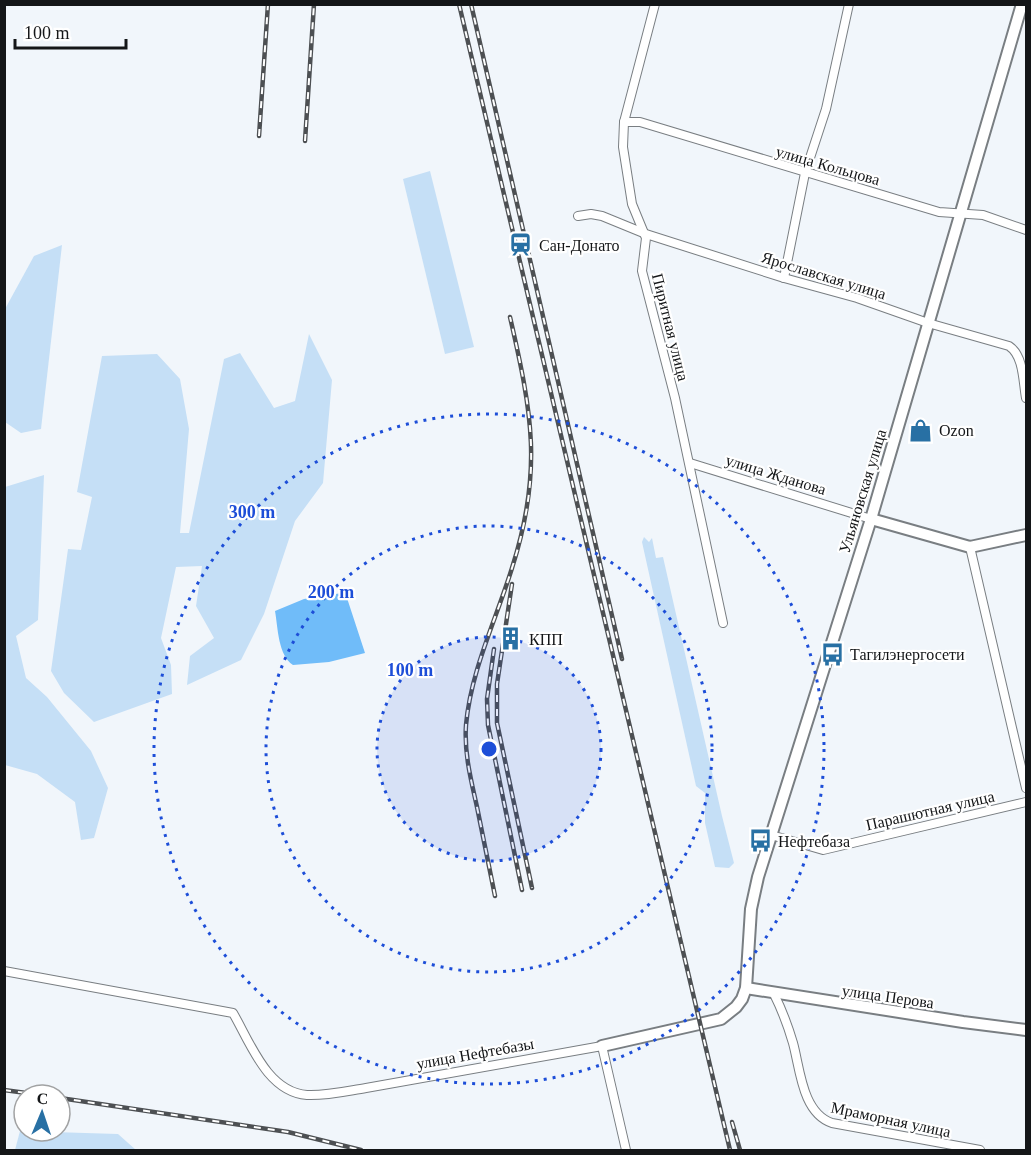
<svg xmlns="http://www.w3.org/2000/svg" width="1031" height="1155" font-family="'Times New Roman',serif">
<style>
.green{fill:#c5dff6}
.water{fill:#70bcf9}
.lines{fill:none;stroke-linecap:round;stroke-linejoin:round}
.street-casing{stroke:#797e82;stroke-width:10}
.secondary-casing{stroke:#797e82;stroke-width:14}
.street{stroke:#fff;stroke-width:8}
.secondary{stroke:#fff;stroke-width:10}
.rail-casing{stroke:#4d5053;stroke-width:4.5}
.rail{stroke:#fff;stroke-width:2;stroke-dasharray:7;stroke-linecap:butt}
.ring{fill:none;stroke:#1d4ed8;stroke-width:3;stroke-dasharray:3 6}
.labels{text-anchor:middle;stroke-width:4.5;stroke-linejoin:round;paint-order:stroke}
.street-label{font-size:16px;fill:#141618;stroke:#fff}
.poi-label{font-size:16px;fill:#141618;stroke:#fff;text-anchor:start}
.centre{fill:#1d4ed8;stroke:#fff;stroke-width:3}
.ring-label{font-size:18px;text-anchor:middle;font-weight:bold;fill:#1d4ed8;stroke:#fff;stroke-width:4.5;stroke-linejoin:round;paint-order:stroke}
</style>
<rect width="100%" height="100%" fill="#f1f6fb"/>
<!-- green -->
<g class="green">
<path d="M430 171 474 347 445 354 403 179Z"/>
<path d="M62 245 41 429 21 433 5 422V309L34 256Z"/>
<path d="M309 334 332 380 323 483 295 521 264 614 241 660 187 685 190 656 214 638 196 606 202 566 176 567 161 638 171 665 172 694 94 722 64 693 51 671 68 549 81 550 92 497 77 492 102 356 157 354 180 379 189 429 180 533H189L224 359 240 353 274 408 295 401Z"/>
<path d="M44 475 38 620 16 636 26 678 47 697 91 751 108 788 94 838 81 840 75 802 37 774 5 765V487Z"/>
<path d="M644 537 649 542 652 538 656 558 663 557 722 816 734 863 729 868 715 867 705 823V793L696 786 642 542Z"/>
<path d="M20 1131 118 1134 136 1150H15Z"/>
</g>
<!-- water -->
<path class="water" d="M342 593 346 595 365 653 329 662 293 665C278 655 278 628 275 611L304 599Z"/>
<g class="lines">
<defs>
<g id="street">
<path d="M655 4 624 122 623 147 632 204 646 238 642 271 675 398 723 623"/>
<path d="M624 122H640L939 212 983 215 1026 230"/>
<path d="M578 216 591 214 602 216 646 234 784 278 857 298 928 323 1009 346C1024 356 1023 382 1026 398"/>
<path d="M784 278 805 173 826 109 849 4"/>
<path d="M690 463 871 519"/>
<path d="M970 547 1026 788"/>
<path d="M771 835 823 850 1026 802"/>
<path d="M4 971 233 1013C250 1042 267 1092 307 1095 326 1096 347 1091 366 1088L602 1046 626 1150"/>
<path d="M774 994C782 1010 788 1026 793 1043 800 1068 802 1113 832 1123L980 1150"/>
</g>
<g id="secondary">
<path d="M871 519 970 547 1026 535"/>
<path d="M746 988 963 1022 1026 1030"/>
<path d="M602 1046 721 1019 736 1007 742 999 746 988 751 909 758 877 871 519 1022 4"/>
</g>
</defs>
<!-- street casing -->
<use href="#street" class="street-casing"/>
<!-- secondary casing -->
<use href="#secondary" class="secondary-casing"/>
<!-- street -->
<use href="#street" class="street"/>
<!-- secondary -->
<use href="#secondary" class="secondary"/>
<defs>
<g id="rail">
<path d="M459 4 730 1150"/>
<path d="M471 4 622 659"/>
<path d="M259 136 268 4"/>
<path d="M305 141 314 4"/>
<path d="M512 584 497 684V723L532 888"/>
<path d="M494 649 487 699 488 725 522 890"/>
<path d="M495 896C489 866 483 836 477 807 471 780 464 753 466 725 471 670 496 620 512 568 543 471 532 413 510 317"/>
<path d="M4 1090 41 1095"/>
<path d="M60 1098 288 1132 361 1150"/>
<path d="M732 1122 740 1150"/>
</g>
</defs>
<!-- rail casing -->
<use href="#rail" class="rail-casing"/>
<!-- rail -->
<use href="#rail" class="rail"/>
</g>
<!-- distance rings -->
<circle cx="489" cy="749" r="112" fill="#1d4ed8" fill-opacity=".12"/>
<g class="ring">
<circle cx="489" cy="749" r="112"/>
<circle cx="489" cy="749" r="223"/>
<circle cx="489" cy="749" r="335"/>
</g>
<!-- icons -->
<defs>
<symbol id="station-bare" viewBox="-9 -9 18 18"><path d="M-3-6H3Q5-6 5-4V2Q5 4 3 4L4.5 6H3L1.5 4h-3L-3 6H-4.5L-3 4Q-5 4-5 2V-4Q-5-6-3-6ZM-3.5-4v3h7v-3ZM-3.5 1v1.5H-2V1ZM2 1v1.5H3.5V1Z" fill="#2870a4" stroke="#fff" stroke-width="2.5" paint-order="stroke"/></symbol>
<symbol id="shop-bare" viewBox="-9 -9 18 18"><path d="M-5-2.5h2.3a2.7 3.5 0 0 1 5.4 0H5L5.5 6h-11ZM-1.5-2.5h3a1.5 2.3 0 0 0-3 0Z" fill="#2870a4" stroke="#fff" stroke-width="2.5" paint-order="stroke"/></symbol>
<symbol id="building-bare" viewBox="-9 -9 18 18"><path d="M-4-6H4V6H1V3H-1V6H-4ZM-2.5-4.3h1.7v1.8h-1.7ZM.8-4.3h1.7v1.8H.8ZM-2.5-1h1.7V.8h-1.7ZM.8-1h1.7V.8H.8Z" fill="#2870a4" stroke="#fff" stroke-width="2.5" paint-order="stroke"/></symbol>
<symbol id="bus-bare" viewBox="-9 -9 18 18"><path d="M-5-6H5V4H4V6H2V4H-2V6H-4V4H-5ZM-3.5-4V0h7V-4ZM-3.5 1.2v1.5H-2V1.2ZM2 1.2v1.5H3.5V1.2Z" fill="#2870a4" stroke="#fff" stroke-width="2.5" paint-order="stroke"/></symbol>
</defs>
<g fill-rule="evenodd">
<use href="#station-bare" x="504" y="228" width="33" height="33"/>
<use href="#shop-bare" x="904" y="414" width="33" height="33"/>
<use href="#building-bare" x="494" y="622" width="33" height="33"/>
<use href="#bus-bare" x="816" y="638" width="33" height="33"/>
<use href="#bus-bare" x="744" y="824" width="33" height="33"/>
</g>
<g class="labels">
<!-- street labels -->
<g class="street-label">
<text transform="translate(828 165) rotate(16)" y="6">улица Кольцова</text>
<text transform="translate(824 275) rotate(17)" y="6">Ярославская улица</text>
<text transform="translate(671 327) rotate(76)" y="6">Пиритная улица</text>
<text transform="translate(776 474) rotate(17)" y="6">улица Жданова</text>
<text transform="translate(862 491) rotate(-73)" y="6">Ульяновская улица</text>
<text transform="translate(930 810) rotate(-13)" y="6">Парашютная улица</text>
<text transform="translate(888 996) rotate(8)" y="6">улица Перова</text>
<text transform="translate(475 1053) rotate(-10)" y="6">улица Нефтебазы</text>
<text transform="translate(891 1119) rotate(12)" y="6">Мраморная улица</text>
</g>
<!-- poi labels -->
<g class="poi-label">
<text x="539" y="251">Сан-Донато</text>
<text x="939" y="436">Ozon</text>
<text x="529" y="645">КПП</text>
<text x="850" y="660">Тагилэнергосети</text>
<text x="778" y="847">Нефтебаза</text>
</g>
</g>
<circle cx="489" cy="749" r="9" class="centre"/>
<g class="ring-label">
<text x="252" y="518">300 m</text>
<text x="331" y="598">200 m</text>
<text x="410" y="676">100 m</text>
</g>
<!-- border -->
<rect width="1031" height="1155" fill="none" stroke="#141618" stroke-width="12"/>
<!-- north arrow -->
<g transform="translate(42 1113) rotate(2)"><circle r="28" fill="#ffffff" stroke="#a1a2a3" stroke-width="1.5"/>
<path d="M0-4.5L10 22L0 15L-10 22Z" fill="#2870a4"/>
<text y="-9" font-size="16" font-weight="bold" text-anchor="middle" fill="#141618">С</text>
</g>
<!-- scale -->
<path d="M15 39v9h111v-9" fill="none" stroke="#141618" stroke-width="3"/>
<text x="24" y="39" font-size="18" fill="#141618" stroke="#ffffff" stroke-width="4.5" paint-order="stroke">100 m</text>
</svg>
